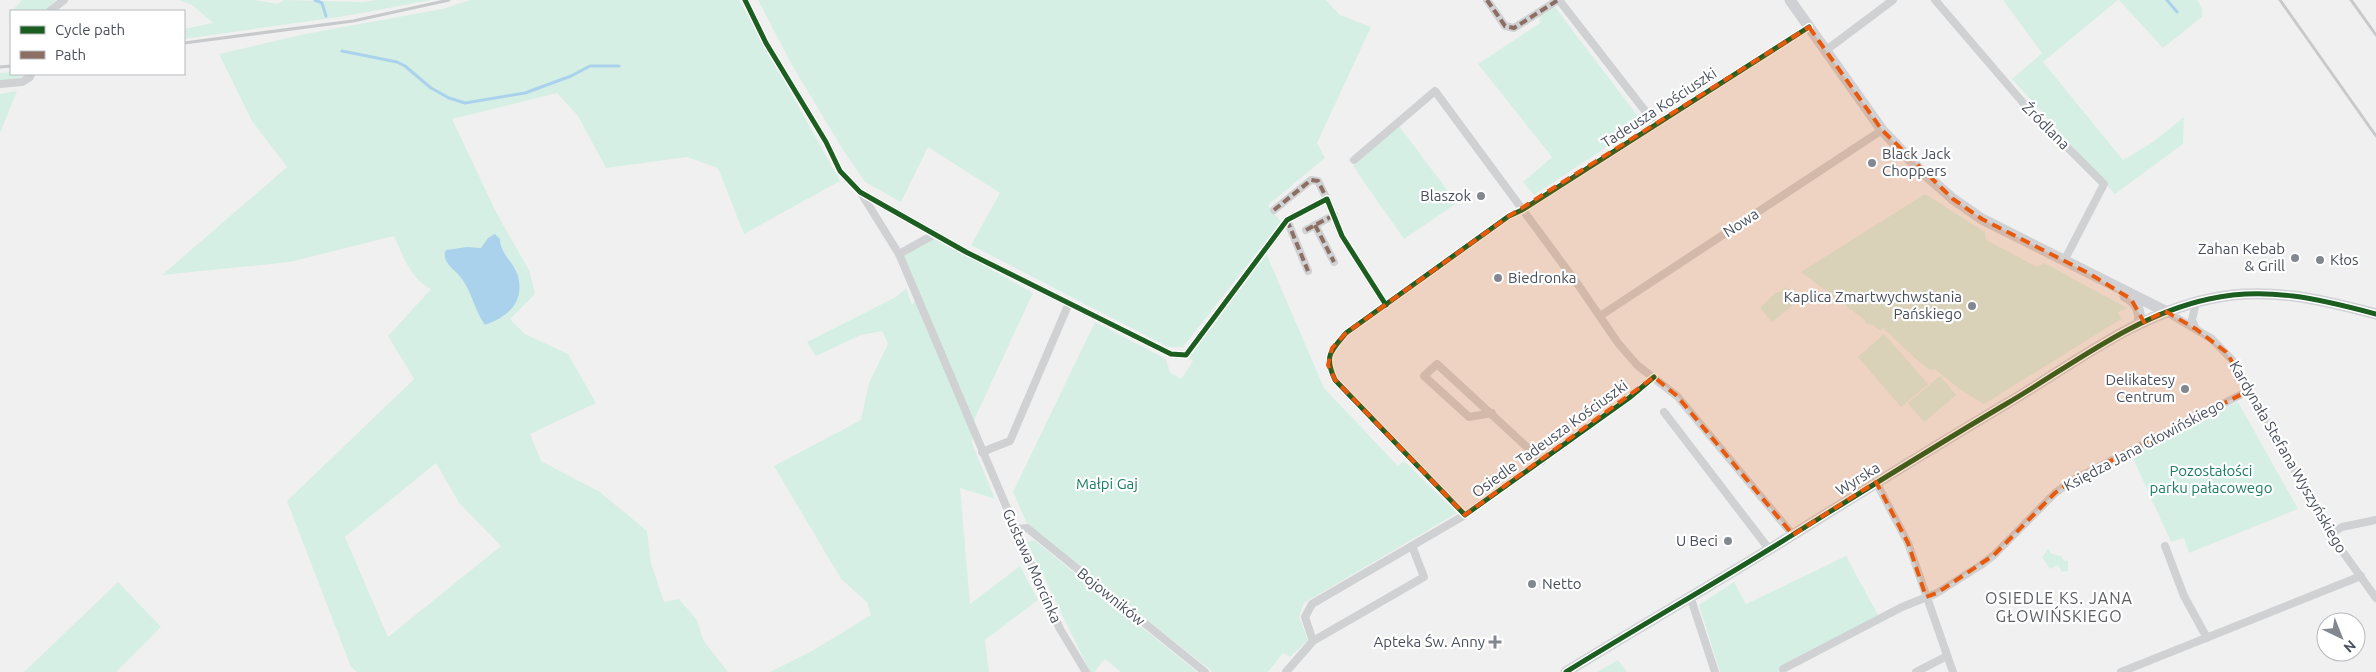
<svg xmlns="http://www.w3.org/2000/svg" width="2376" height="672" font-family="Ubuntu,sans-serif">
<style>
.green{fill:#d6efe4;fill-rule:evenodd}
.water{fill:#abd2ec}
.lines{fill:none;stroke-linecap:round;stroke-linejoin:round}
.stream{stroke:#abd2ec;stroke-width:3}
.street{stroke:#cfd1d3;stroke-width:8}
.secondary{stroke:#cfd1d5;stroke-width:11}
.rail{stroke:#c7c9cb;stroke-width:3}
.quiet{stroke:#8d6e63;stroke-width:4;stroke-dasharray:8 4;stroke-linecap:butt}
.cycleway-casing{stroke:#fff;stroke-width:8}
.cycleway{stroke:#1b5e20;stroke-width:5}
.marked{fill:#e8590c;fill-opacity:0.2;stroke:#e8590c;stroke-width:4;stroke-dasharray:10 6;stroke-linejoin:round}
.poi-dot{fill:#838790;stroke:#fff;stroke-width:2}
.labels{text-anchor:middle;stroke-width:4.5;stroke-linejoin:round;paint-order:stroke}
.street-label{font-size:15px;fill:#484f5c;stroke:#fff}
.poi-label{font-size:15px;fill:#484f5c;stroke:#fff;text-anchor:end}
.park-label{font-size:15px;fill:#197d5e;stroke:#fff}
.neighbourhood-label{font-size:16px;letter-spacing:1px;fill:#5c5e64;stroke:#fff}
</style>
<rect width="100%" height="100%" fill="#f1f0f0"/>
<!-- green -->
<g class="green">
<path d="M22 0H56L46 11H11V28L9 14Z"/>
<path d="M179 0H254L278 4 284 0 363 2 375 0H431L352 15 184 39V29L213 23 192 5Z"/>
<path d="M471 0H739L840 181 744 234 718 168 687 157 606 168 578 116 557 93 452 119 497 214 529 270 535 294 510 319 525 334 568 354 596 403 530 434 541 461 600 492 647 531 651 563 664 602 679 599 697 620 703 640 728 672H357L351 667 287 501 414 379 388 336 431 289C411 280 403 256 394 236L290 262 162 275 287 167 252 121 219 54 305 34 442 9ZM436 463 459 503 501 546 388 637 345 537Z"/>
<path d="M758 0H1326L1340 15 1371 27 1317 143 1325 158 1268 205 1281 222 1183 347H1168L971 245 1000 193 928 147 901 202 865 182 843 150 792 65Z"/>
<path d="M2003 0H2118L2043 62 2123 160 2153 142 2184 117 2183 144 2115 194 2012 79 2042 53Z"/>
<path d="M2119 0H2197L2202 9V17L2163 48Z"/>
<path d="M1555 7 1643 123 1534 195 1523 182 1552 157 1478 64 1540 23 1539 15Z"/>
<path d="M11 72V74H23V76L18 79 0 81V73Z"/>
<path d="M17 91 0 133V94Z"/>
<path d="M1399 126 1457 203 1404 239 1353 166Z"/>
<path d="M1925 194 1985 232 1986 240 2037 267 2044 263 2127 308 2118 312 2121 319 1984 404 1961 390 1935 369 1930 370 1917 360 1883 328 1881 331 1873 325 1865 323V320L1801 272Z"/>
<path d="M935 238 1033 293 975 418 972 443 995 499 960 488 970 604 1020 566 1038 600 985 640 989 672H770L812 651 871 615 867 602 841 579 774 466 861 420 869 383 888 344 882 331 861 335 816 356 807 342 896 297 906 288 912 305 920 294 903 256Z"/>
<path d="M1266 253 1324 388 1398 466 1404 461 1457 513 1304 603 1299 617 1308 640 1290 657 1283 653 1268 672H1213L1028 526 1013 492 1095 322 1166 359 1170 372 1181 379 1193 361 1187 357Z"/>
<path d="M1786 287 1798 301 1772 322 1760 308 1776 292 1778 293Z"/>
<path d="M1884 334 1928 384 1901 407 1858 357Z"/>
<path d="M1940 376 1956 395 1924 422 1908 403Z"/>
<path d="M2238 402 2298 509 2189 553 2184 538 2171 542 2131 454 2154 439Z"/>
<path d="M1034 540 1197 672H1121L1105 659 1094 672H1090L1027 542Z"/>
<path d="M2048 549 2052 554 2061 556 2064 561 2068 560V571L2062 572 2058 565 2050 569 2042 557Z"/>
<path d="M1846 556 1878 615 1780 672H1720L1699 605 1734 582 1746 604Z"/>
<path d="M118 582 161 627 116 672H24Z"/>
<path d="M1618 660 1627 672H1597Z"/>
</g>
<!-- water -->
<path class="water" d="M495 234 500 239C500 254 514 262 518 276 525 303 507 317 485 325 475 311 472 293 462 279 456 270 440 262 446 250L467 247 481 248 488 238Z"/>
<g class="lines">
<!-- stream -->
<g class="stream">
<path d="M315 0 322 3 326 16"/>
<path d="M2167 0 2177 12"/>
<path d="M342 51 397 62 405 66 431 88 449 98 465 103 525 93 571 76 590 66H619"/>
</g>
<!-- street -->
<g class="street">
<path d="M745 0 766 43 826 142 840 171 860 192 966 252 1171 354 1186 355 1287 220 1327 199 1342 236 1386 305"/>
<path d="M1487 0 1505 26 1514 28 1558 0"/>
<path d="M1559 0 1656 125"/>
<path d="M1935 0 2025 105 2104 184 2064 261"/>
<path d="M50 11 64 0"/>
<path d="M1825 51 1893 0"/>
<path d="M0 84 22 82 30 77 31 74"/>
<path d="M1354 160 1435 91 1579 286 1618 343 1637 365 1677 396 1793 535"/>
<path d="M861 193 899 254 1026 553 1060 629 1086 672"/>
<path d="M1274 210 1311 180 1318 181 1327 199"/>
<path d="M1287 220 1308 271"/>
<path d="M1315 225 1334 262"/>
<path d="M1306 230 1334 215"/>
<path d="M899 254 935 234"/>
<path d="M2196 302 2192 320 2196 329"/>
<path d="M2165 311 2212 339 2234 362 2330 534 2376 598"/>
<path d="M1600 316 1882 130"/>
<path d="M1654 377 1629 398 1465 515 1335 380C1324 356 1330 352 1346 333L1509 216 1522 210 1809 27"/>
<path d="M1664 412 1769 549"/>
<path d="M1492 413 1469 417 1424 376 1437 364 1542 461"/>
<path d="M982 452 1010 441 1069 303"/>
<path d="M1876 482 1908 543 1953 672"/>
<path d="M1016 529 1027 528 1205 672"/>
<path d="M2330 534 2342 527 2376 520"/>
<path d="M2165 546 2184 596 2207 638"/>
<path d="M1690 596 1715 672"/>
<path d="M1313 641 1424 577 1412 546"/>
<path d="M1783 669 1902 607 1937 593 1981 565 1994 555 2055 493 2073 480 2250 390"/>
<path d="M1286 672 1313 641 1305 617 1312 604 1465 515"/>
<path d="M1916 672 1947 656"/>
<path d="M2121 672 2361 576"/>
</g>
<!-- secondary -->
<g class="secondary">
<path d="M1790 0 1882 130 1918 168 1953 199 1982 219 2165 311"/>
<path d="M2125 296C2137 302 2141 311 2139 324"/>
<path d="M1566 672C1642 625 1719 581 1794 534 1865 490 1935 446 2006 404 2071 366 2134 315 2209 299 2266 286 2320 299 2376 314"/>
</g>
<!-- rail -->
<g class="rail">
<path d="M2280 0 2376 136"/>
<path d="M2351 0 2376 35"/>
<path d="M184 43 353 21 449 0"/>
<path d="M0 67 11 66"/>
</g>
<!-- quiet -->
<g class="quiet">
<path d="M1487 0 1505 26 1514 28 1558 0"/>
<path d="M1274 210 1311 180 1318 181 1327 199"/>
<path d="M1287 220 1308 271"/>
<path d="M1315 225 1334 262"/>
<path d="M1306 230 1334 215"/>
</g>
<defs>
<g id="cycleway">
<path d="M745 0 766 43 826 142 840 171 860 192 966 252 1171 354 1186 355 1287 220 1327 199 1342 236 1386 305"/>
<path d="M1654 377 1629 398 1465 515 1335 380C1324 356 1330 352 1346 333L1509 216 1522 210 1809 27"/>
<path d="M1566 672C1642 625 1719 581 1794 534 1865 490 1935 446 2006 404 2071 366 2134 315 2209 299 2266 286 2320 299 2376 314"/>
</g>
</defs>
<!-- cycleway casing -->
<use href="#cycleway" class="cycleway-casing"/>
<!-- cycleway -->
<use href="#cycleway" class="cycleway"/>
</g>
<!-- marked area -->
<path class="marked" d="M1809 27 1882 130 1953 199 1982 219 2090 274 2131 299 2144 322 2165 311 2196 329 2226 352 2250 390 2073 480 2055 493 1994 555 1937 593 1926 597 1908 543 1876 482 1793 535 1677 396 1654 377 1465 515 1335 380 1328 365 1332 348 1346 333 1509 216Z"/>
<!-- markers -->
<g class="poi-dot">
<circle cx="1872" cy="163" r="5"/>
<circle cx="1481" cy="196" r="5"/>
<circle cx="2295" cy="258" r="5"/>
<circle cx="2320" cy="260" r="5"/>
<circle cx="1498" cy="278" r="5"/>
<circle cx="1972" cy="306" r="5"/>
<circle cx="2185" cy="389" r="5"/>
<circle cx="1728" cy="541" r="5"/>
<circle cx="1532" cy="584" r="5"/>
<path d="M1492.5 634.5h5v5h5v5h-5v5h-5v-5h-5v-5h5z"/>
</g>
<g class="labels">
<!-- street labels -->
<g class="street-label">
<text transform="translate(1659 108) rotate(-33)" y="5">Tadeusza Kościuszki</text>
<text transform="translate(2046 126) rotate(45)" y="5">Źródlana</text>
<text transform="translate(1741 223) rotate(-33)" y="5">Nowa</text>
<text transform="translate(1550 439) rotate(-36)" y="5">Osiedle Tadeusza Kościuszki</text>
<text transform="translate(2144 445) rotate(-28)" y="5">Księdza Jana Głowińskiego</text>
<text transform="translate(2288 457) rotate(60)" y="5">Kardynała Stefana Wyszyńskiego</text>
<text transform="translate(1858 479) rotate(-32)" y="5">Wyrska</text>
<text transform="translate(1032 566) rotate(66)" y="5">Gustawa Morcinka</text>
<text transform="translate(1111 597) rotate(39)" y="5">Bojowników</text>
</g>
<!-- poi labels -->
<g class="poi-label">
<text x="1882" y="159" text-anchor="start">Black Jack<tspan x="1882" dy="17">Choppers</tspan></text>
<text x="1471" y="201">Blaszok</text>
<text x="2285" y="254">Zahan Kebab<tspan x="2285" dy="17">&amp; Grill</tspan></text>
<text x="2330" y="265" text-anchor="start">Kłos</text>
<text x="1508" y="283" text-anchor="start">Biedronka</text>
<text x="1962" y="302">Kaplica Zmartwychwstania<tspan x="1962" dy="17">Pańskiego</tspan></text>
<text x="2175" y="385">Delikatesy<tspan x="2175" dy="17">Centrum</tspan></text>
<text x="1718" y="546">U Beci</text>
<text x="1542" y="589" text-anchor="start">Netto</text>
<text x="1485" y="647">Apteka Św. Anny</text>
</g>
<!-- park labels -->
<g class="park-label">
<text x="2211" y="476">Pozostałości<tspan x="2211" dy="17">parku pałacowego</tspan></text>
<text x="1107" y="489">Małpi Gaj</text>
</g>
<!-- neighbourhood labels -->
<g class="neighbourhood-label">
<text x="2059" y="604">OSIEDLE KS. JANA<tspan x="2059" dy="18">GŁOWIŃSKIEGO</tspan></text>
</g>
</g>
<!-- legend -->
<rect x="10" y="10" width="175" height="65" fill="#ffffff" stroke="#b6b9be"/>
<rect x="20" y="26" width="25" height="8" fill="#1b5e20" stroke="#b6b9be"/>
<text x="55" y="35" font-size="15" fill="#484f5c">Cycle path</text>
<rect x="20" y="51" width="25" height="8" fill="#8d6e63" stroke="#b6b9be"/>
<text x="55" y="60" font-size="15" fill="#484f5c">Path</text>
<!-- north arrow -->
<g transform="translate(2341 637) rotate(137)"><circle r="24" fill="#ffffff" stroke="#b6b9be"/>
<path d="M0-4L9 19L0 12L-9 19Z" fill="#838790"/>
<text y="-8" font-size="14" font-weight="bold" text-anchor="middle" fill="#484f5c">N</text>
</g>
</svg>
